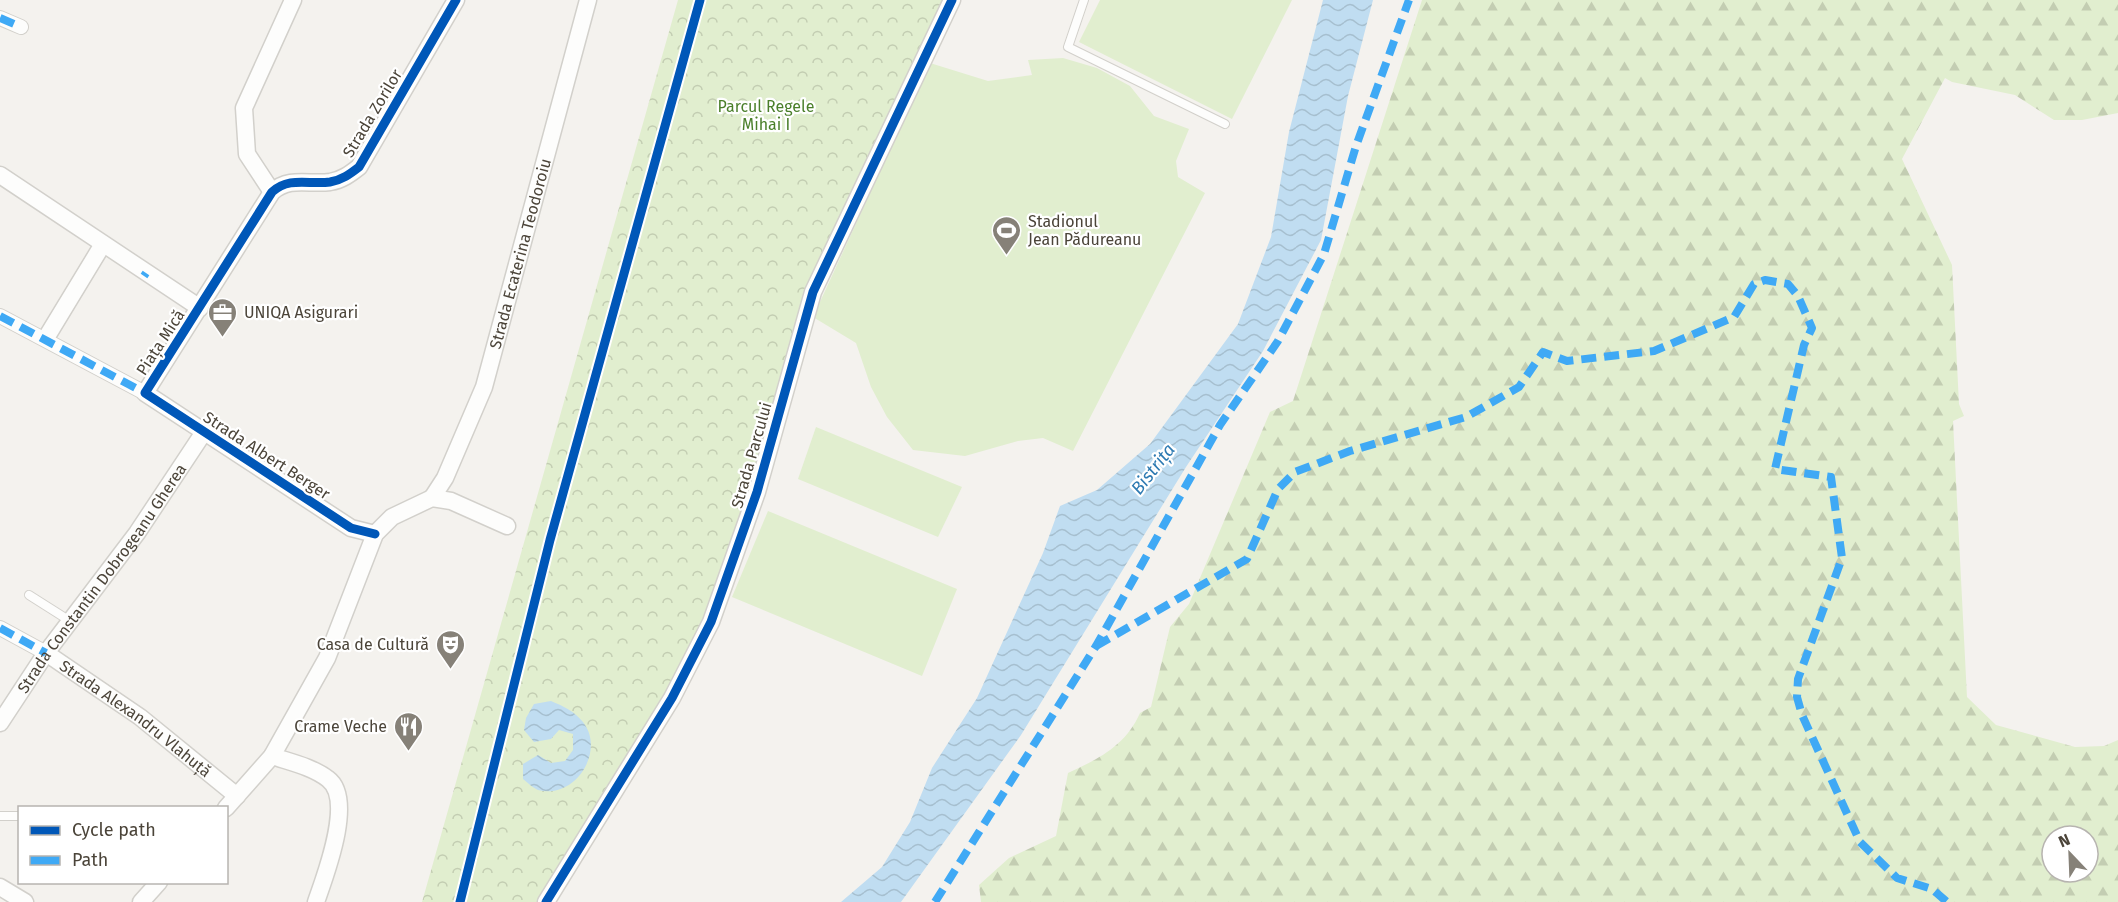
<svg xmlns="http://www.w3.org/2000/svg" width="2118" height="902" font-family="'Fira Sans',sans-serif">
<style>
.forest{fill:url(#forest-firs);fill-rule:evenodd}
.park{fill:url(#park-crowns)}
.pitch{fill:#e1eecf}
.water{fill:url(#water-waves)}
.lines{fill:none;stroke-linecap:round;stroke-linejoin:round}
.service-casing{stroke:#d2d0cb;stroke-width:10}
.pedestrian-casing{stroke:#d2d0cb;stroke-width:16}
.minor-casing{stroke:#d2d0cb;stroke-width:19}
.service{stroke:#fdfdfc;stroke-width:8}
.pedestrian{stroke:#fdfdfc;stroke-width:14}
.minor{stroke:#fdfdfc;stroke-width:16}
.quiet{stroke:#3fa9f5;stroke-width:8;stroke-dasharray:15 8;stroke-linecap:butt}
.cycleway-casing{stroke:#fff;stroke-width:13}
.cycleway{stroke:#0057b8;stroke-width:9}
.labels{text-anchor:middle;stroke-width:4.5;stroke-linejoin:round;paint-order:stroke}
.park-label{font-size:16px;fill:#4a7f2a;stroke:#fff}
.street-label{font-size:16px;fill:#4b4439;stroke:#fff}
.poi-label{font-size:16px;fill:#4b4439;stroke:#fff;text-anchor:start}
.water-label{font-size:18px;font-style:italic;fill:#2e7ab2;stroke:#fff}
</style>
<defs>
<pattern id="forest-firs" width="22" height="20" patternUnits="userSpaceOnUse" patternTransform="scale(1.5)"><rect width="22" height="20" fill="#e1eecf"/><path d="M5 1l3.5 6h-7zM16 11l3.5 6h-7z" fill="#c3cdb2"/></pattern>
<pattern id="park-crowns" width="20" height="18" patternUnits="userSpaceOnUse" patternTransform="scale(1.5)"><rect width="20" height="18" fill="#e1eecf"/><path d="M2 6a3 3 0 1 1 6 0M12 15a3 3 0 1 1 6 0" fill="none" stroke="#c3cdb2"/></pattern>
<pattern id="water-waves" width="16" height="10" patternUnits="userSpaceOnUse" patternTransform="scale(1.5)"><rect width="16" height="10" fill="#c0ddf1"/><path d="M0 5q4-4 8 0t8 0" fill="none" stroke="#a6bfcf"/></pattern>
</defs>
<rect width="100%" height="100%" fill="#f4f2ee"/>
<!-- forest -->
<path class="forest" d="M1422 0H2118V113L2082 120H2054L2015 95 1952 82 1945 78 1902 159 1952 265 1959 404 1964 416 1953 421 1967 697 1996 725 2075 747 2104 746 2118 740V902H981L979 885 1009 858 1056 836 1068 773C1099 759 1126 745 1140 713L1151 707 1170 627 1189 604 1270 412 1293 401ZM2052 836H2088V872H2052Z"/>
<!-- park -->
<path class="park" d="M678 0H946L813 292 711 622 538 902H422Z"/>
<!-- pitch -->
<g class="pitch">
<path d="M1100 0H1292L1232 119 1079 42Z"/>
<path d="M1063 58 1097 68 1130 86 1154 116 1189 129 1176 161 1178 177 1205 193 1073 451 1043 438 1018 441 965 456 913 450 887 417 871 387 856 343 813 317 930 63 988 81 1032 75 1028 60Z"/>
<path d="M816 427 962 487 938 537 798 479Z"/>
<path d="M768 511 957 589 922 676 732 597Z"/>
</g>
<!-- water -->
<g class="water">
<path d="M1323 0H1373L1348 96 1321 240 1263 351 1186 467 1021 735 901 902H841L882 867 910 822 932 768 977 698 1043 553 1060 506 1097 490 1150 444 1238 324 1271 237 1289 132Z"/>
<path d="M551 701C563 706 574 711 583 722 606 751 575 800 538 790 533 788 527 782 523 779V764L538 755 551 763 565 761 573 750V734L559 730 551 739 534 742 524 730 526 718 534 704Z"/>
</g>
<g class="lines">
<defs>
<g id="service">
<path d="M1084 0 1068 47 1225 124"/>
<path d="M29 595 70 621"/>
<path d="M0 816H20"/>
</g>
<g id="pedestrian">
<path d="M0 18 21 27"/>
<path d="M0 316 145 393"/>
<path d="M0 628 46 653"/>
</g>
<g id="minor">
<path d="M0 175 200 308"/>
<path d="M272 192 247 154 244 108 293 0"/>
<path d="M46 338 103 244"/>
<path id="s1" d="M432 498 445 478 484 387 588 0"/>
<path d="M375 534 351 528 145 393 272 192C290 176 309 185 330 182 342 180 350 174 359 167L456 0"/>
<path id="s2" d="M46 653 140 717 237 796"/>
<path id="s3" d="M0 723 46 653 137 533 204 432"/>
<path d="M272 756C290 762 313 767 328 779 355 799 325 876 316 902"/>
<path d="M226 808 272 756 327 658 375 534 392 517 432 498 451 501 507 526"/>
<path d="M0 887 25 902"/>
<path d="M141 902 159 882"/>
<path d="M546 902 672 698 711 622 757 492 813 292 952 0"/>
</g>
</defs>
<!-- service casing -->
<use href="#service" class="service-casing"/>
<!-- pedestrian casing -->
<use href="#pedestrian" class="pedestrian-casing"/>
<!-- minor casing -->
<use href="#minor" class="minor-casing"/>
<!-- service -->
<use href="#service" class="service"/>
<!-- pedestrian -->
<use href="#pedestrian" class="pedestrian"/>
<!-- minor -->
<use href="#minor" class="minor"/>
<!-- quiet -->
<g class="quiet">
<path d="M0 18 21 27"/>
<path d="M144 276 146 273"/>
<path d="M0 316 145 393"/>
<path d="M0 628 46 653"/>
<path d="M1096 646 1247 559 1278 489 1295 472 1350 451 1466 417 1519 387 1543 352 1567 361 1654 351 1734 317 1754 284 1765 280 1788 284 1798 296 1812 328 1804 345 1775 469 1831 477 1842 558 1798 679 1797 697 1802 715 1860 842 1897 878 1932 889 1947 902"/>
<path d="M935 902 1096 646 1220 425 1278 341 1324 254 1356 146 1409 0"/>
</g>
<defs>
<g id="cycleway">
<path d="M375 534 351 528 145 393 272 192C290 176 309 185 330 182 342 180 350 174 359 167L456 0"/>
<path d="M460 902 550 540 700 0"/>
<path d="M546 902 672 698 711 622 757 492 813 292 952 0"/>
</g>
</defs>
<!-- cycleway casing -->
<use href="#cycleway" class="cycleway-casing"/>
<!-- cycleway -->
<use href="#cycleway" class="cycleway"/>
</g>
<!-- icons -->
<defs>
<symbol id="stadium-pin" viewBox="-11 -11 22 30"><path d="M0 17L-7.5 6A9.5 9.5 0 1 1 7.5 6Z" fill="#868178" stroke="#fff"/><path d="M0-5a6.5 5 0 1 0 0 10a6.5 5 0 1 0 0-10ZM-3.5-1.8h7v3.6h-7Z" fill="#fff"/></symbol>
<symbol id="office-pin" viewBox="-11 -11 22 30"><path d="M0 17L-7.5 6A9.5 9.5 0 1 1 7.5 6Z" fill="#868178" stroke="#fff"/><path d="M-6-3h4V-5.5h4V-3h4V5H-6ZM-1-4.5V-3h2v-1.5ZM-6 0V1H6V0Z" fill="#fff"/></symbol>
<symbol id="theatre-pin" viewBox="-11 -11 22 30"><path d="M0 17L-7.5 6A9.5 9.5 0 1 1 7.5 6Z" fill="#868178" stroke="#fff"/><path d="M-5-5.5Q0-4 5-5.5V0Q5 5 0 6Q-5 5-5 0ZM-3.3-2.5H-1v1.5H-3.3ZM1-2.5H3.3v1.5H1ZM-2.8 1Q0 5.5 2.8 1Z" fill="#fff"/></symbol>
<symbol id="restaurant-pin" viewBox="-11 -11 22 30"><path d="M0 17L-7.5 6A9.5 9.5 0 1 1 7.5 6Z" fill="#868178" stroke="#fff"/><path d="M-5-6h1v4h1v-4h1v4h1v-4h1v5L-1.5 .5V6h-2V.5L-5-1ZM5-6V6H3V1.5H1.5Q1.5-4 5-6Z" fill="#fff"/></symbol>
</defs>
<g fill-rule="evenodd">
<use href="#stadium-pin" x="990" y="214" width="33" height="45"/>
<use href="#office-pin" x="206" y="296" width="33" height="45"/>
<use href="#theatre-pin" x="434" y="628" width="33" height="45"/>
<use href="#restaurant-pin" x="392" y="710" width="33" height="45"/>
</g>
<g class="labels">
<!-- park labels -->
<g class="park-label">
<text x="766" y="112">Parcul Regele<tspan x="766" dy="18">Mihai I</tspan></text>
</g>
<!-- street labels -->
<g class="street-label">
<text transform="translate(372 113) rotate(-59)" y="6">Strada Zorilor</text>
<text dy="6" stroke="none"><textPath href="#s1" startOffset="261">Strada Ecaterina Teodoroiu</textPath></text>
<text transform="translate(160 342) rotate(-57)" y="6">Piața Mică</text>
<text transform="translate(267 455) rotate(33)" y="6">Strada Albert Berger</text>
<text transform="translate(751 455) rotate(-74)" y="6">Strada Parcului</text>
<text dy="6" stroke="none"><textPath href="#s3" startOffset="177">Strada Constantin Dobrogeanu Gherea</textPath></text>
<text dy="6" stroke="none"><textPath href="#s2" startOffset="111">Strada Alexandru Vlahuță</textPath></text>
</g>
<!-- poi labels -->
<g class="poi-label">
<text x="1028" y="227">Stadionul<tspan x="1028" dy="18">Jean Pădureanu</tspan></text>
<text x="244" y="318">UNIQA Asigurari</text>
<text x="429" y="650" text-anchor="end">Casa de Cultură</text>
<text x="387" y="732" text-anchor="end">Crame Veche</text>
</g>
<!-- water labels -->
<g class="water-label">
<text transform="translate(1153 469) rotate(-52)" y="6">Bistrița</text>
</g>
</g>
<!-- legend -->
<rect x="18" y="806" width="210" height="78" fill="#ffffff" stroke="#b7b4b0" stroke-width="1.5"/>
<rect x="30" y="826" width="30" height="9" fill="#0057b8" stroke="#b7b4b0" stroke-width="1.5"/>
<text x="72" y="836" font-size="18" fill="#4b4439">Cycle path</text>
<rect x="30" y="856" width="30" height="9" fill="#3fa9f5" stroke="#b7b4b0" stroke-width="1.5"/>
<text x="72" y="866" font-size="18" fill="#4b4439">Path</text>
<!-- north arrow -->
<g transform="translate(2070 854) rotate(337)"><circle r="28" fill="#ffffff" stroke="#b7b4b0" stroke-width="1.5"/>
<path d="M0-4.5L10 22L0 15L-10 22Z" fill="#868178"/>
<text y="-9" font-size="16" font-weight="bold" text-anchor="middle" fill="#4b4439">N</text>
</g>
</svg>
